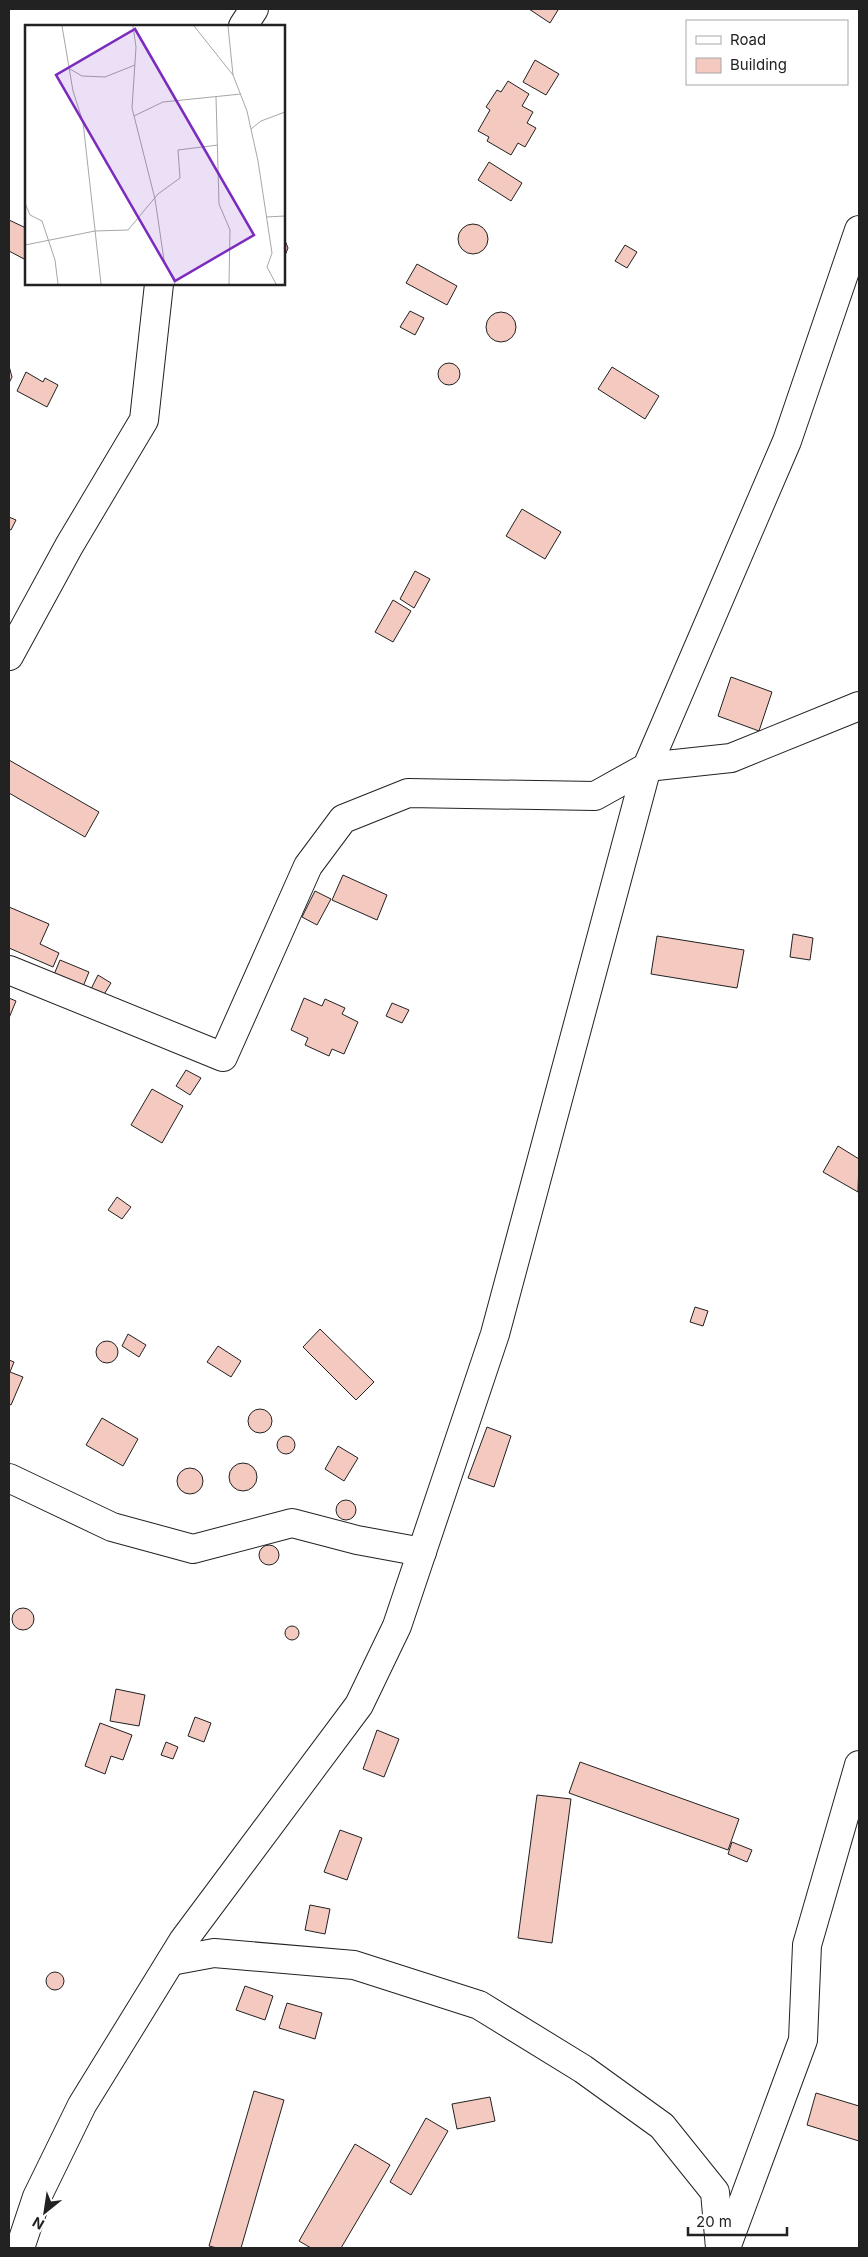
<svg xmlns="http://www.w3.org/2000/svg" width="868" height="2257" font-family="Inter,sans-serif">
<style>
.building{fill:#f3c9c0;stroke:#222}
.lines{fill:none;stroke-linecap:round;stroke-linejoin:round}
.minor-casing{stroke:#222;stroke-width:30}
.minor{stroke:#fff;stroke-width:28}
.inset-road{fill:none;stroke:#a7a7a7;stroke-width:1}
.view{fill:#7b2cbf;fill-opacity:0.15;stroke:#7b2cbf;stroke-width:2.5}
.inset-edge{fill:none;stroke:#222;stroke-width:2.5}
</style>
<rect width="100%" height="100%" fill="#fff"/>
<!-- building -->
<g class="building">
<path d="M529 9H556L558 10 550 23Z"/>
<path d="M535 60 559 74 546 95 523 82Z"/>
<path d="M508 81 529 94 522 106 533 112 527 123 536 128 525 147 518 143 511 155 487 141 489 137 478 131 490 110 486 107 497 90 501 92Z"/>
<path d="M489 162 522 183 511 201 478 180Z"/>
<path d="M9 220 26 228V260L9 251Z"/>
<circle cx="473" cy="239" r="15"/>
<path d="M284 238 288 248 284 258Z"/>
<path d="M625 245 637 252 627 268 615 261Z"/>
<path d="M417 264 457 286 447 305 406 283Z"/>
<path d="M410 311 424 318 415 335 400 327Z"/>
<circle cx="501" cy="327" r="15"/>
<circle cx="449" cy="374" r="11"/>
<path d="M9 366 12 377 9 383Z"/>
<path d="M612 367 659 396 645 419 598 389Z"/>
<path d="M26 372 43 382 45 378 58 385 47 407 17 391Z"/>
<path d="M522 509 561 532 545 559 506 536Z"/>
<path d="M9 517 16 520 11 530 9 529Z"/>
<path d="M415 571 430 579 414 608 400 599Z"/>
<path d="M393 600 411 611 393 642 375 632Z"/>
<path d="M731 677 772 692 759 731 718 716Z"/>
<path d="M9 760 99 812 85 837 9 793Z"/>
<path d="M343 875 387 895 377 920 332 900Z"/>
<path d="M315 891 331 899 317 925 302 917Z"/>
<path d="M9 907 49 924 40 944 59 953 53 967 9 948Z"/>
<path d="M793 934 813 938 810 960 790 957Z"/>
<path d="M657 936 744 950 737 988 651 974Z"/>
<path d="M60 960 89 972 82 989 53 977Z"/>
<path d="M98 975 111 983 103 996 91 989Z"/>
<path d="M9 998 16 1001 9 1018Z"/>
<path d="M304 998 322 1006 325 999 345 1008 342 1014 358 1022 344 1054 332 1049 329 1056 305 1045 308 1038 291 1030Z"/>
<path d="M392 1003 409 1010 402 1023 386 1016Z"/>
<path d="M186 1070 201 1078 190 1095 176 1086Z"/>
<path d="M152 1089 183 1106 162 1143 131 1125Z"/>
<path d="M838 1146 859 1159 858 1192 823 1172Z"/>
<path d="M117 1197 131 1207 122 1219 108 1210Z"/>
<path d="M695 1307 708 1311 703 1326 690 1322Z"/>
<path d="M320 1329 374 1382 356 1400 303 1347Z"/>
<path d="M128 1334 146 1345 139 1357 122 1346Z"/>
<circle cx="107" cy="1352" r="11"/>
<path d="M218 1346 241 1361 231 1377 207 1362Z"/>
<path d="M9 1360 14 1362 10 1372 23 1377 11 1405 9 1404Z"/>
<circle cx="260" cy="1421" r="12"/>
<path d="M102 1418 138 1439 123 1466 86 1445Z"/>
<path d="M487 1427 511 1436 494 1487 468 1478Z"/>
<circle cx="286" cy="1445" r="9"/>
<path d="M338 1446 358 1458 344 1481 325 1469Z"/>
<circle cx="243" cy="1477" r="14"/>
<circle cx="190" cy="1481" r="13"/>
<circle cx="346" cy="1510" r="10"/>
<circle cx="269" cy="1555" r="10"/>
<circle cx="23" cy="1619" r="11"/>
<circle cx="292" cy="1633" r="7"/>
<path d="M116 1689 145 1695 139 1726 110 1721Z"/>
<path d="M195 1717 211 1723 204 1742 188 1736Z"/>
<path d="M100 1723 132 1735 123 1760 111 1756 105 1774 85 1766Z"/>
<path d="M377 1730 399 1739 384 1777 363 1769Z"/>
<path d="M166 1742 178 1747 173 1759 161 1755Z"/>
<path d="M580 1762 739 1819 728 1850 569 1793Z"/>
<path d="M537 1795 571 1799 552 1943 518 1938Z"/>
<path d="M340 1830 362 1838 347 1880 324 1872Z"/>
<path d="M732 1842 752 1850 747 1862 728 1854Z"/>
<path d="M310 1905 330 1909 325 1934 305 1930Z"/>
<circle cx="55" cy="1981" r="9"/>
<path d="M245 1986 273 1996 265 2020 236 2010Z"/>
<path d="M287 2003 322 2013 315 2039 279 2028Z"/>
<path d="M254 2091 284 2100 241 2248H217L209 2246Z"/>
<path d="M816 2093 859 2106V2141L807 2125Z"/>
<path d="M490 2097 495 2121 457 2129 452 2104Z"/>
<path d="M426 2118 448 2131 411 2195 390 2182Z"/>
<path d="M355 2144 390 2165 341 2248H311L299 2241Z"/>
</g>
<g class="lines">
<defs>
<g id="minor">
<path d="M243 26 254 9"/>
<path d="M9 656 69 546 144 420 159 284"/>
<path d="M9 970 223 1057 308 866 343 819 408 793 595 796 647 767 731 758 859 706"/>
<path d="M9 1478 112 1527 193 1549 292 1523 357 1540 422 1552"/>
<path d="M171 1961 214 1953 354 1965 479 2005 583 2069 662 2126 715 2192 720 2248"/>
<path d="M20 2248 37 2197 82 2105 183 1941 359 1705 397 1626 495 1334 647 767 787 441 859 230"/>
<path d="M726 2248 803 2040 807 1945 859 1765"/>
</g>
</defs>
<!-- minor casing -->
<use href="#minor" class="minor-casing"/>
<!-- minor -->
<use href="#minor" class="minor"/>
</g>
<!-- overview -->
<g transform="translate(25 25)">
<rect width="260" height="260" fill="#fff"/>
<path class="inset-road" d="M37 1 48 66 58 97 76 259M108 1 111 22 107 83 130 174 139 235 150 259M169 1 208 50 222 86 233 136 247 228 242 242 251 259M203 1 208 50M45 44 57 51 80 52 110 40M191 72 194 179 205 205 204 259M109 91 138 77 216 69M0 103V120M226 104 236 96 260 87M0 178 5 190 17 196 30 235 33 259M241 192 260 191M0 220 70 206 103 205 133 169 155 153 153 125 193 120"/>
<path class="view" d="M110 4 229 210 150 256 31 50Z"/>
<rect width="260" height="260" class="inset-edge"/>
</g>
<!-- border -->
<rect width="868" height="2257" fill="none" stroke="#222222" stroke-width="20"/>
<!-- legend -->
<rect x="686" y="20" width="162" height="65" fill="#ffffff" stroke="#a7a7a7"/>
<rect x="696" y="36" width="25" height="8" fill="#ffffff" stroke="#a7a7a7"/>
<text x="730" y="45" font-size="15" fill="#222222">Road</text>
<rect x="696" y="58" width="25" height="15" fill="#f3c9c0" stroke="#a7a7a7"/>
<text x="730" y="70" font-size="15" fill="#222222">Building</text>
<!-- north arrow -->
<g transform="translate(45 2212) rotate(210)" stroke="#ffffff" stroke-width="4" paint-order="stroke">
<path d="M0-4L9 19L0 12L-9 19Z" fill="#222222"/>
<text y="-8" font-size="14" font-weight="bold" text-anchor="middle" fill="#222222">N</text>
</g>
<!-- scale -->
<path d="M688 2227v8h99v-8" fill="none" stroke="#222222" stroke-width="2.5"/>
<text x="696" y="2227" font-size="15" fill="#222222" stroke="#ffffff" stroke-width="4" paint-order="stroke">20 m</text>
</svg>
